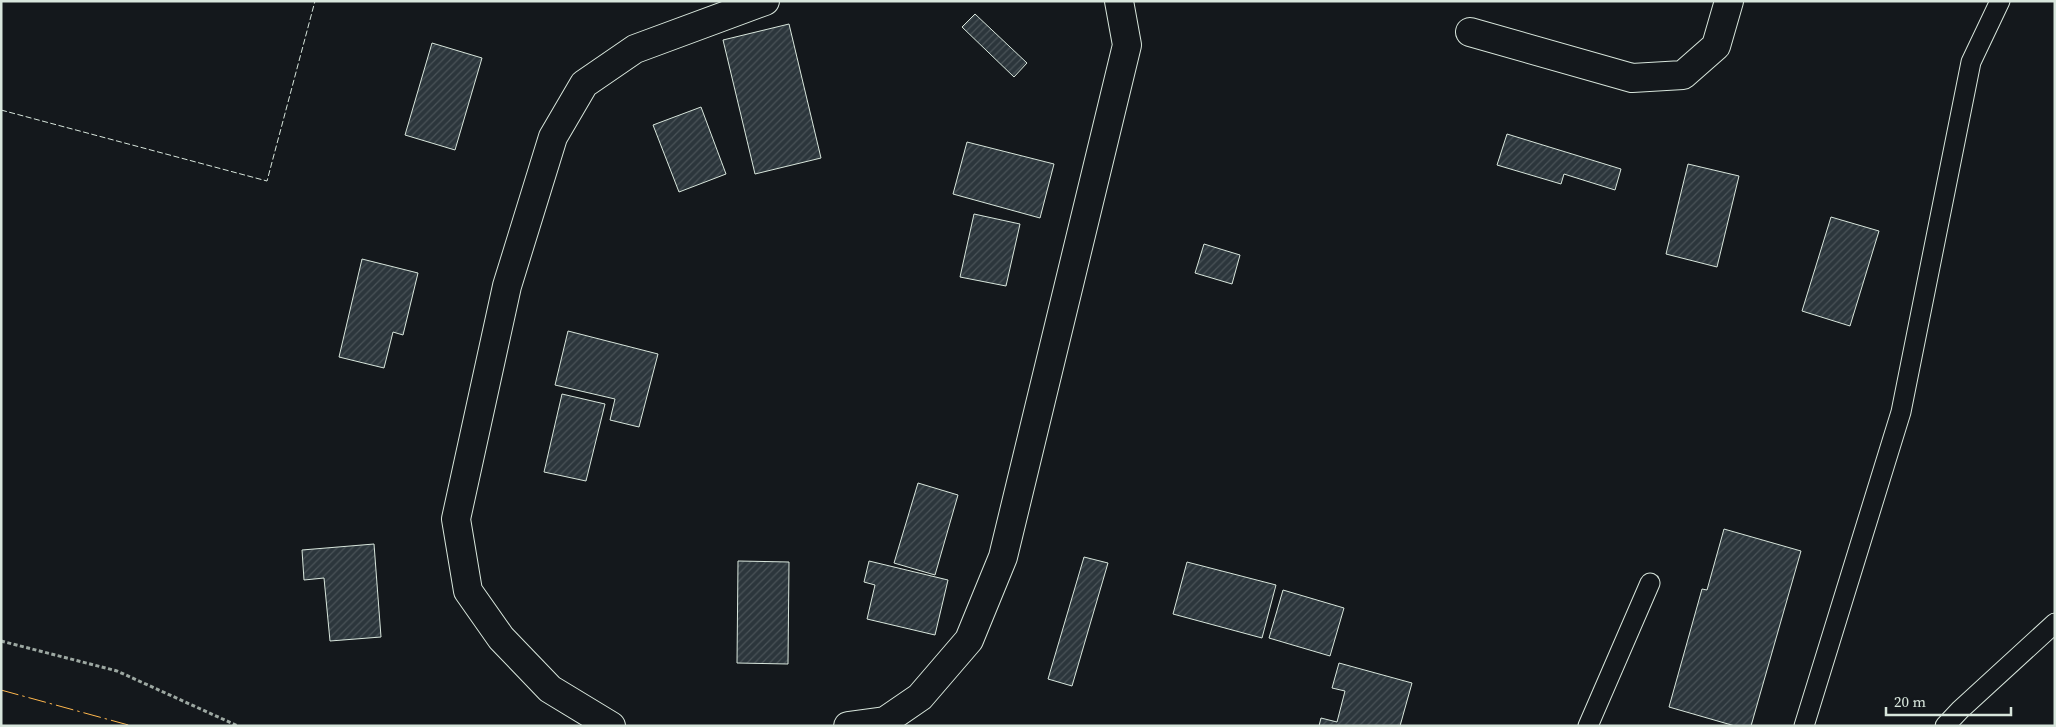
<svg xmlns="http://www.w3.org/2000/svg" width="2056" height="727" font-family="'Source Serif 4',serif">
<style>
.building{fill:url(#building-hatch);stroke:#d8e6dc}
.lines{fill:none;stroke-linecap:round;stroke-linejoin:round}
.service-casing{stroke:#d8e6dc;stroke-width:21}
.minor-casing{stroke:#d8e6dc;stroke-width:30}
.path{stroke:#9da8a2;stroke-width:3;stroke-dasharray:4 2.5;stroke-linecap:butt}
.service{stroke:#14181c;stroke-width:19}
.minor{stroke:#14181c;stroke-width:28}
.fence{stroke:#d8e6dc;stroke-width:1;stroke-dasharray:6 2.5;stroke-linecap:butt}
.power{stroke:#ffb74d;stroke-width:1;stroke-dasharray:18 4 2.5 4;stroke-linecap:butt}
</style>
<defs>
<pattern id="building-hatch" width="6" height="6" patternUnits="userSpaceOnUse" patternTransform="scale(1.25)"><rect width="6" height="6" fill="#2c363c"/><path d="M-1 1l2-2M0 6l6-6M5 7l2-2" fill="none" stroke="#4a5358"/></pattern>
</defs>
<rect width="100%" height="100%" fill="#14181c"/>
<!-- building -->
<g class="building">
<path d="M975 14 1027 63 1014 77 962 27Z"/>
<path d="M789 24 821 158 755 174 723 40Z"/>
<path d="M432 43 482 58 455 150 405 135Z"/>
<path d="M701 107 726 174 679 192 653 125Z"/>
<path d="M1507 134 1621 169 1615 190 1564 174 1561 184 1497 165Z"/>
<path d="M967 142 1054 164 1040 218 953 194Z"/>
<path d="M1688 164 1739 176 1717 267 1666 254Z"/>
<path d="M974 214 1020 224 1006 286 960 277Z"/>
<path d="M1831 217 1879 231 1850 326 1802 311Z"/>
<path d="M1204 244 1240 255 1232 284 1195 273Z"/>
<path d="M362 259 418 273 403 335 393 332 384 368 339 357Z"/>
<path d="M568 331 658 354 639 427 610 420 615 399 555 385Z"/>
<path d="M562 394 605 404 586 481 544 472Z"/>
<path d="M918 483 958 495 935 575 894 563Z"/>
<path d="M1724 529 1801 551 1751 726H1735L1669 707 1702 589 1707 590Z"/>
<path d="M374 544 381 637 330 641 324 578 304 580 302 550Z"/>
<path d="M1084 557 1108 563 1072 686 1048 679Z"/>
<path d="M738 561 789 562 788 664 737 663Z"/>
<path d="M869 561 948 580 935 635 867 619 875 585 864 582Z"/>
<path d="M1187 562 1276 585 1262 638 1173 614Z"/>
<path d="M1283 590 1344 608 1330 656 1269 638Z"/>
<path d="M1339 663 1412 683 1400 726H1319L1321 718 1337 722 1345 691 1332 688Z"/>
</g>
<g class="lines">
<defs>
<g id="service">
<path d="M1588 726 1650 583"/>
<path d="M1804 726 1901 412 1971 62 2000 1"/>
<path d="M1945 726 1960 710 2055 623"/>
</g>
<g id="minor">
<path d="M1470 32 1632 78 1683 75 1716 46 1729 1"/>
<path d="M611 726 550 689 501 638 468 591 456 519 507 286 553 137 584 84 635 49 765 1"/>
<path d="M848 726 885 721 920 697 969 640 1003 557 1127 45 1119 1"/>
</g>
</defs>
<!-- service casing -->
<use href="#service" class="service-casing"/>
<!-- minor casing -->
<use href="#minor" class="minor-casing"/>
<!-- path -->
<path class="path" d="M1 641 117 671 238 726"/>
<!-- service -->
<use href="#service" class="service"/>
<!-- minor -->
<use href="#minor" class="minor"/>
<!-- fence -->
<path class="fence" d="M1 110 267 181 315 1"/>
<!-- power -->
<path class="power" d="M1 690 132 726"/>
</g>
<!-- border -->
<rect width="2056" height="727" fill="none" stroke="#d8e6dc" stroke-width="5"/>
<!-- scale -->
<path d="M1886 707v8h125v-8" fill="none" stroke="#d8e6dc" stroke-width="2.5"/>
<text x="1894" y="707" font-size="15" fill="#d8e6dc" stroke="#14181c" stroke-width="4" paint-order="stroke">20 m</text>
</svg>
